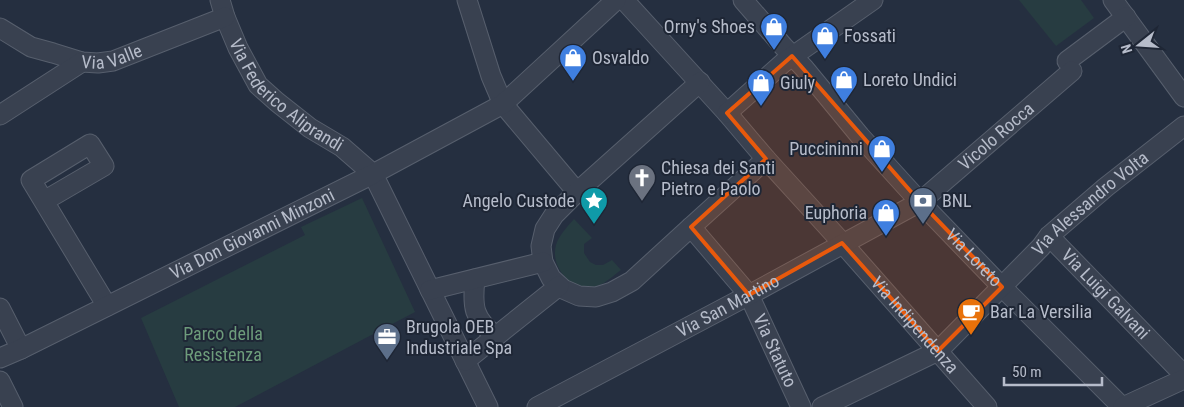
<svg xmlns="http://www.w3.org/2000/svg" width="1184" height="407" font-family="'Roboto Condensed',sans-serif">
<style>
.green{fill:#273c41}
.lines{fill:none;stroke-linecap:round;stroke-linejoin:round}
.minor-casing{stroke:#575f6d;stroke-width:21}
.minor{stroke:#394150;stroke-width:19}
.marked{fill:#e8590c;fill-opacity:0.2;stroke:#e8590c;stroke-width:4;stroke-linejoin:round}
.labels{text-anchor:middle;stroke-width:4;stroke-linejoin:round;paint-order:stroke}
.poi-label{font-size:18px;fill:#b6bcca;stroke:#1e2635;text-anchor:start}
.street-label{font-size:18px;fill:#b6bcca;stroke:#1e2635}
.park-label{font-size:18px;fill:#6d9c7b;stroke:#1e2635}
</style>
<rect width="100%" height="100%" fill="#252f40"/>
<!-- green -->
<g class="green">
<path d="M1019 0H1081L1094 18 1056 46Z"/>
<path d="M362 198 415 312 235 407H179L141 318 305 235 301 227Z"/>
<path d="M574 219 592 238 584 244V253L590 262 596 265H603L612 260 621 270C615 274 608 281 602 284 577 297 549 270 556 245 559 235 568 226 574 219Z"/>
</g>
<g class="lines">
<defs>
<g id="minor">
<path id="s1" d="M220 0 225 17 238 48 258 85 277 102 310 128 342 147 373 174 488 407"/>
<path d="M467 0 491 76 503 104 577 192"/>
<path id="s2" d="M624 0 727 113 766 159 837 237 987 407"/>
<path id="s3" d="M743 0 783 46 804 68 860 136 920 202 1002 287 1122 407"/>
<path d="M1113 0 1184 97"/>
<path id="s4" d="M0 28 31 47 53 53 82 62 98 63 113 61 225 17"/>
<path d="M1067 61 1126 17"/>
<path d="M727 113 783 63 873 0"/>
<path d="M0 115 82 62"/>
<path id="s5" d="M766 159 691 227 749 295 801 407"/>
<path d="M44 201 104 166 90 144 31 180 107 306"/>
<path d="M691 227 632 281 612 292 596 297 579 296 563 289 551 278 543 262 541 246 545 229 554 215 577 192 700 82"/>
<path id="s6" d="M1049 236 1184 375"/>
<path d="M475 279C472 306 473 319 496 336"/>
<path d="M430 290 543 262"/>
<path d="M0 308 21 349"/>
<path id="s7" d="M0 358 21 349 373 174 503 104 616 0"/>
<path d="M465 361 559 286"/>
<path d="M0 381 13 407"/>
<path id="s8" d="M537 407 749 295 920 202 1072 71"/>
<path id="s9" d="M822 407 938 351 1041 247 1049 236 1106 187 1184 126"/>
<path d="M1123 407 1184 379"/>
</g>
</defs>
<!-- minor casing -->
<use href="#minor" class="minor-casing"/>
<!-- minor -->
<use href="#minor" class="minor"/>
</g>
<!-- marked area -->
<path class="marked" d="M792 56 920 202 1002 287 938 351 842 243 749 295 691 227 766 159 727 113Z"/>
<!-- icons -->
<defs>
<symbol id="shop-pin" viewBox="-11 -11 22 30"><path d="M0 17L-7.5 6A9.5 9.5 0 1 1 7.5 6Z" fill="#3f7fe0" stroke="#1e2635"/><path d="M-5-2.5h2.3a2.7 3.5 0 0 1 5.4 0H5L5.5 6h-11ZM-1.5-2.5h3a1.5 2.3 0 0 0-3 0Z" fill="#fff"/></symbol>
<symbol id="church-pin" viewBox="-11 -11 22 30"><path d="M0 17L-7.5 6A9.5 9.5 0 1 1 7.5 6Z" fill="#6b7280" stroke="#1e2635"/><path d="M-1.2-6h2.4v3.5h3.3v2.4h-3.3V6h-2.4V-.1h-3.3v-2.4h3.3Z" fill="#fff"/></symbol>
<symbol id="sight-pin" viewBox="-11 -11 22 30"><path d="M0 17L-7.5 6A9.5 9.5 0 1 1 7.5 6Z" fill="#0f9aa8" stroke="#1e2635"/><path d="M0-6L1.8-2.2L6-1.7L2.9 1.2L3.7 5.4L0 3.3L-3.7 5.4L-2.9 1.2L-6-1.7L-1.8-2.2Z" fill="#fff"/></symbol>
<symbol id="bank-pin" viewBox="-11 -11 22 30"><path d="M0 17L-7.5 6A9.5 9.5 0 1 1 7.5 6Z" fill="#5c6f8a" stroke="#1e2635"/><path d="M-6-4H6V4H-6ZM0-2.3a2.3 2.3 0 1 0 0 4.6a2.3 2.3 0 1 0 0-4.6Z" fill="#fff"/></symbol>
<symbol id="cafe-pin" viewBox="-11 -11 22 30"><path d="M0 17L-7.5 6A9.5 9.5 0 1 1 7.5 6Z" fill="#e8710a" stroke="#1e2635"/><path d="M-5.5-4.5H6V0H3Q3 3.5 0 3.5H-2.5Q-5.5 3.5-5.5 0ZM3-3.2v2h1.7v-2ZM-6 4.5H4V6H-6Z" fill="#fff"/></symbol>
<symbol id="office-pin" viewBox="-11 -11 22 30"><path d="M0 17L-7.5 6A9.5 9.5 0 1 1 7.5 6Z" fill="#5c6f8a" stroke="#1e2635"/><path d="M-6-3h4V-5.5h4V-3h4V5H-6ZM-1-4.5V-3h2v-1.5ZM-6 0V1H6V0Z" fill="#fff"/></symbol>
</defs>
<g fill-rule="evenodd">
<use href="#shop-pin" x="758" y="11" width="32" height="43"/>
<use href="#shop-pin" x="809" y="20" width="32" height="43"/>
<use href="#shop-pin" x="557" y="42" width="32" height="43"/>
<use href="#shop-pin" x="828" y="64" width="32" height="43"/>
<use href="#shop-pin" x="745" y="67" width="32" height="43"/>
<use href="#shop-pin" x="866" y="133" width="32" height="43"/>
<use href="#church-pin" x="626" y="162" width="32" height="43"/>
<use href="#sight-pin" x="578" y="185" width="32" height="43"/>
<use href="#bank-pin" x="907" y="185" width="32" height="43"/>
<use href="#shop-pin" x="870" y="197" width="32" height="43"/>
<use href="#cafe-pin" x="955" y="296" width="32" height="43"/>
<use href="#office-pin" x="371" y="321" width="32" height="43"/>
</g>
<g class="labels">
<!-- poi labels -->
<g class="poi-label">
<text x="755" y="33" text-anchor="end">Orny's Shoes</text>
<text x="844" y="42">Fossati</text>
<text x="592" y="64">Osvaldo</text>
<text x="863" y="86">Loreto Undici</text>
<text x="780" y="89">Giuly</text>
<text x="863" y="155" text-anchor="end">Puccininni</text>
<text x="661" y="174">Chiesa dei Santi<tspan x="661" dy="21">Pietro e Paolo</tspan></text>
<text x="575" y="207" text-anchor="end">Angelo Custode</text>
<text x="942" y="207">BNL</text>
<text x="867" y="219" text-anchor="end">Euphoria</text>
<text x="990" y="318">Bar La Versilia</text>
<text x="406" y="333">Brugola OEB<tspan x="406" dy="21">Industriale Spa</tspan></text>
</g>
<!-- street labels -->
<g class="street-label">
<text dy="6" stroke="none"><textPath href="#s4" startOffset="120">Via Valle</textPath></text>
<text dy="6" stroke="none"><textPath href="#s1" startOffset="120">Via Federico Aliprandi</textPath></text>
<text dy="6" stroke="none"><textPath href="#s8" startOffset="535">Vicolo Rocca</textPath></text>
<text dy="6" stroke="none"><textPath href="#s9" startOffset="341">Via Alessandro Volta</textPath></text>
<text dy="6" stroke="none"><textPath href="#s7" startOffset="281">Via Don Giovanni Minzoni</textPath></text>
<text dy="6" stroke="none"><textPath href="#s3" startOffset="346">Via Loreto</textPath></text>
<text dy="6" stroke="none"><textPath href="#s6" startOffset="81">Via Luigi Galvani</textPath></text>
<text dy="6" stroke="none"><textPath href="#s8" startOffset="216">Via San Martino</textPath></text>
<text dy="6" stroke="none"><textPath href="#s2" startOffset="436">Via Indipendenza</textPath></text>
<text dy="6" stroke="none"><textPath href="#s5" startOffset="252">Via Statuto</textPath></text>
</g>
<!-- park labels -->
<g class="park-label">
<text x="223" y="340">Parco della<tspan x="223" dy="21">Resistenza</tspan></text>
</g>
</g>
<!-- north arrow -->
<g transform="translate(1139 45) rotate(253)" stroke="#1e2635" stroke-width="4" paint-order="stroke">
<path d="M0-4L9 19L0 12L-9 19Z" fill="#b6bcca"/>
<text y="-8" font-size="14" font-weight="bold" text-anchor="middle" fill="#b6bcca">N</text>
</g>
<!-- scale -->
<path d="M1004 377v8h98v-8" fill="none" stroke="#b6bcca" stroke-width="2.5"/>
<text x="1012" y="377" font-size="15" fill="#b6bcca" stroke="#1e2635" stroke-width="4" paint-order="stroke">50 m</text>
</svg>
